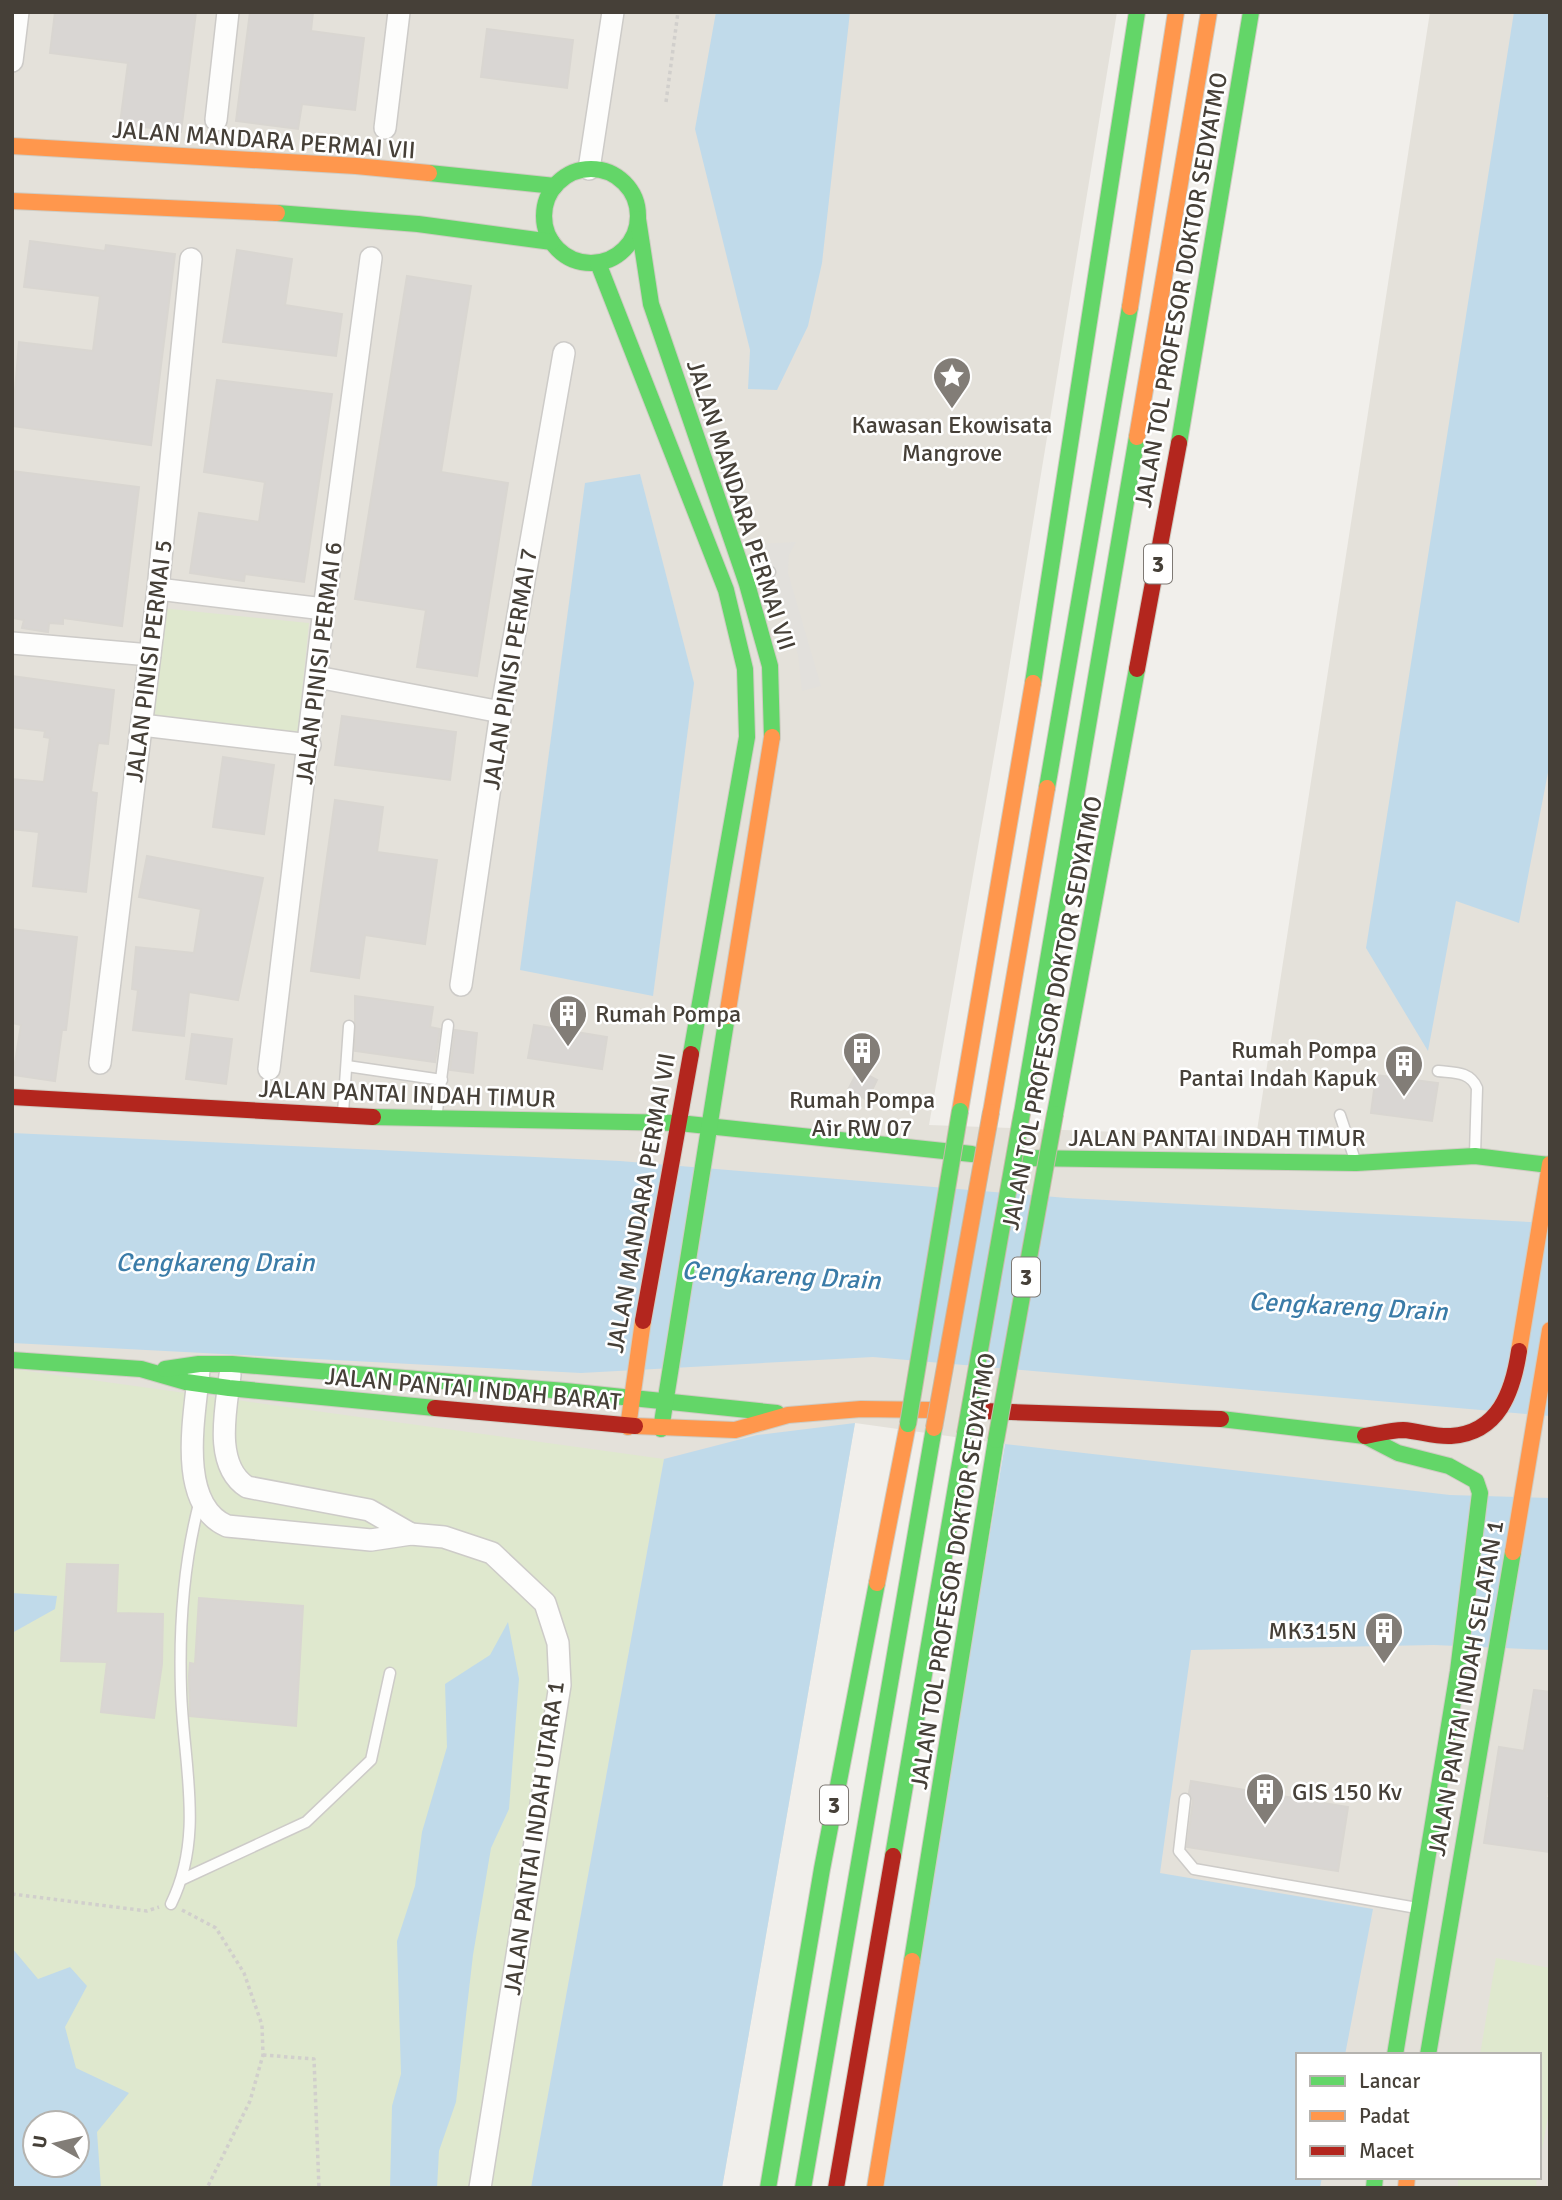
<svg xmlns="http://www.w3.org/2000/svg" width="1562" height="2200" font-family="Signika,sans-serif">
<style>
.residential{fill:#e4e1da;fill-rule:evenodd}
.green{fill:#dfe8ce;fill-rule:evenodd}
.parking{fill:#e2e0dc}
.water{fill:#c0daea;fill-rule:evenodd}
.building{fill:#d9d6d3;stroke:#d9d6d1;stroke-width:2}
.lines{fill:none;stroke-linecap:round;stroke-linejoin:round}
.lane-casing{stroke:#cdcbc8;stroke-width:13}
.street-casing{stroke:#cdcbc8;stroke-width:24}
.fast-casing{stroke:#cfccc3;stroke-width:18}
.slow-casing{stroke:#cfccc3;stroke-width:18}
.jam-casing{stroke:#cfccc3;stroke-width:18}
.path{stroke:#d1cfcc;stroke-width:3.5;stroke-dasharray:3.5 3.5;stroke-linecap:butt}
.lane{stroke:#fdfdfc;stroke-width:10}
.street{stroke:#fdfdfc;stroke-width:21}
.fast{stroke:#63d668;stroke-width:16}
.slow{stroke:#ff974d;stroke-width:16}
.jam{stroke:#b3261e;stroke-width:16}
.fast-bridge-casing{stroke:#c6bba9;stroke-width:18;stroke-linecap:butt}
.slow-bridge-casing{stroke:#c6bba9;stroke-width:18;stroke-linecap:butt}
.fast-bridge{stroke:#63d668;stroke-width:16}
.slow-bridge{stroke:#ff974d;stroke-width:16}
.labels{text-anchor:middle;stroke-width:5;stroke-linejoin:round;paint-order:stroke}
.shield{fill:#fff;stroke:#7e7974;stroke-width:2}
.shield-label{font-size:23px;font-weight:bold;fill:#464038}
.street-label{font-size:24px;fill:#464038;stroke:#fff}
.poi-label{font-size:24px;fill:#464038;stroke:#fff}
.water-label{font-size:26px;font-style:italic;fill:#3b7ca8;stroke:#fff}
</style>
<rect width="100%" height="100%" fill="#f1efeb"/>
<!-- residential -->
<path class="residential" d="M12 12H1117L1003 705 929 1125 1256 1137 1430 12H1550V2188H1099L1005 1444 855 1423 722 2188H12ZM1298 2055H1539V2177H1298ZM35 2123H77V2165H35Z"/>
<!-- green -->
<g class="green">
<path d="M161 608 309 623 298 732 150 717Z"/>
<path d="M12 1369 664 1459 531 2188H12ZM35 2123H77V2165H35Z"/>
<path d="M1496 1958 1550 1968V2106L1539 2166V2055H1480Z"/>
<path d="M1458 2177H1537L1536 2188H1458Z"/>
</g>
<!-- parking -->
<path class="parking" d="M796 542 789 555 788 573 821 686 802 691 798 655 788 621 759 544Z"/>
<!-- water -->
<g class="water">
<path d="M716 12H850L822 263 808 326 777 390 748 389 750 350 695 129Z"/>
<path d="M1514 12H1550V762L1519 923 1456 901 1428 1051 1366 948Z"/>
<path d="M640 474 694 683 653 996 520 970 585 483Z"/>
<path d="M12 1133 620 1161 1067 1198 1550 1223V1416L873 1357 581 1373 12 1343Z"/>
<path d="M855 1423 722 2188H531L664 1459 757 1435Z"/>
<path d="M1005 1444 1450 1495 1550 1498V1650L1434 1645 1191 1650 1160 1873 1373 1909 1345 2055H1298V2177H1322L1320 2188H879Z"/>
<path d="M12 1593 57 1596 55 1609 12 1633Z"/>
<path d="M508 1622 519 1679 509 1809 491 1848 473 1955 456 2102 439 2151 437 2188H390L392 2106 401 2074 397 1941 415 1886 422 1832 447 1747 445 1684 490 1655Z"/>
<path d="M12 1948 38 1979 70 1967 87 1986 65 2027 76 2068 129 2093 97 2132 101 2188H12ZM35 2123H77V2165H35Z"/>
</g>
<!-- building -->
<g class="building">
<path d="M55 12H196L181 132 120 124 128 63 50 53Z"/>
<path d="M250 12H313L311 31 364 38 355 110 302 104 298 129 236 121Z"/>
<path d="M487 29 573 40 567 88 481 77Z"/>
<path d="M30 241 105 251 106 245 175 254 151 445 12 426 19 342 93 351 100 296 24 287Z"/>
<path d="M237 250 292 259 285 305 342 314 336 356 223 342Z"/>
<path d="M407 276 471 286 441 472 508 483 477 676 417 667 426 610 355 599Z"/>
<path d="M217 380 332 394 304 582 245 574 244 581 190 573 199 513 259 522 265 482 204 472Z"/>
<path d="M12 471 139 487 122 626 63 618V624L49 623 48 632 22 628 24 620 12 618Z"/>
<path d="M12 676 114 690 108 744 98 743 91 792 97 793 86 892 33 886 39 832 12 829V779L44 782 50 738 44 737 45 731 12 727Z"/>
<path d="M342 716 456 732 450 780 335 765Z"/>
<path d="M223 757 274 765 264 834 213 827Z"/>
<path d="M335 800 383 807 377 852 437 860 425 944 365 935 359 978 311 971Z"/>
<path d="M147 856 263 878 238 1000 189 992 184 1036 133 1030 138 990 132 989 136 947 194 953 201 909 139 897Z"/>
<path d="M12 929 77 937 66 1030H62L55 1081 13 1075 21 1025 12 1023Z"/>
<path d="M355 996 433 1007 430 1027 440 1029 435 1062 355 1051Z"/>
<path d="M534 1025 607 1037 602 1069 528 1058Z"/>
<path d="M455 1030 477 1033 473 1073 450 1070Z"/>
<path d="M192 1034 232 1039 226 1084 186 1079Z"/>
<path d="M858 1070 877 1080 867 1100 848 1090Z"/>
<path d="M1376 1075 1438 1083 1432 1121 1371 1113Z"/>
<path d="M67 1564 118 1565 116 1613 163 1614 162 1664 154 1718 101 1712 107 1662 61 1661Z"/>
<path d="M199 1598 303 1606 296 1726 190 1716 189 1676 190 1663 195 1664Z"/>
<path d="M1534 1690 1550 1692V1776L1546 1798H1550V1852L1484 1843 1499 1747 1524 1751Z"/>
<path d="M1191 1781 1348 1807 1338 1871 1187 1847 1193 1800 1189 1793Z"/>
</g>
<g class="lines">
<defs>
<g id="lane">
<path d="M749 582 770 572"/>
<path d="M347 1066 442 1080"/>
<path d="M1438 1071C1454 1073 1470 1071 1477 1088L1475 1154"/>
<path d="M343 1113 349 1026"/>
<path d="M1340 1115 1355 1160"/>
<path d="M436 1119 448 1025"/>
<path d="M1185 1799 1179 1851 1194 1869 1417 1908"/>
<path d="M183 1879 306 1822 371 1760 390 1673"/>
<path d="M171 1904C205 1835 183 1763 181 1690 179 1628 184 1560 200 1500"/>
</g>
<g id="street">
<path d="M12 61 18 12"/>
<path d="M216 120 228 12"/>
<path d="M385 128 399 12"/>
<path d="M589 169 613 12"/>
<path d="M158 589 324 609"/>
<path d="M12 643 150 655"/>
<path d="M317 677 501 712"/>
<path d="M142 725 310 745"/>
<path d="M461 985 501 712 564 353"/>
<path d="M100 1063 158 589 191 259"/>
<path d="M269 1069 324 609 371 258"/>
<path d="M199 1370C195 1414 176 1504 227 1526L371 1540 411 1534 444 1537 492 1553 545 1603 558 1643 560 1685 480 2188"/>
<path d="M230 1375C226 1409 213 1465 247 1487L369 1510 411 1534"/>
</g>
<g id="fast">
<circle cx="591" cy="216" r="47"/>
<path d="M429 173 555 186"/>
<path d="M277 213 418 224 552 242"/>
<path d="M638 219 651 304 747 584 770 666 772 737"/>
<path d="M598 263 726 590 745 669 747 737 691 1054"/>
<path d="M1179 443 1251 12"/>
<path d="M1033 683 1137 12"/>
<path d="M1047 788 1130 307"/>
<path d="M1022 1113 1137 437"/>
<path d="M1055 1114 1137 669"/>
<path d="M373 1117 679 1123 972 1154"/>
<path d="M1025 1158 1356 1163 1475 1156 1549 1165"/>
<path d="M12 1360 141 1369 186 1382 229 1388 435 1408"/>
<path d="M165 1369 199 1364H232L565 1391 777 1413"/>
<path d="M1221 1419 1365 1436 1398 1453 1449 1466 1476 1481 1480 1493 1458 1671 1395 2055"/>
<path d="M661 1429 727 1016"/>
<path d="M893 1856 965 1434"/>
<path d="M912 1961 996 1440"/>
<path d="M1428 2055 1513 1552"/>
<path d="M768 2188 822 1869 877 1583"/>
<path d="M803 2188 934 1428"/>
<path d="M1374 2188 1375 2177"/>
</g>
<g id="slow">
<path d="M12 146 356 166 429 173"/>
<path d="M12 201 277 213"/>
<path d="M1130 307 1176 12"/>
<path d="M1137 437 1209 12"/>
<path d="M727 1016 772 737"/>
<path d="M960 1111 1033 683"/>
<path d="M991 1112 1047 788"/>
<path d="M1519 1351 1550 1164"/>
<path d="M635 1426 735 1430 788 1415 861 1409 932 1410"/>
<path d="M628 1427 643 1321"/>
<path d="M1513 1552 1550 1330"/>
<path d="M877 1583 908 1424"/>
<path d="M875 2188 912 1961"/>
<path d="M1406 2188 1407 2177"/>
</g>
<g id="jam">
<path d="M1137 669 1179 443"/>
<path d="M12 1097 373 1117"/>
<path d="M643 1321 691 1054"/>
<path d="M435 1408 635 1426"/>
<path d="M982 1411 1221 1419"/>
<path d="M1365 1436C1377 1434 1391 1430 1403 1430 1419 1431 1435 1437 1451 1436 1499 1433 1513 1391 1519 1351"/>
<path d="M836 2188 893 1856"/>
</g>
</defs>
<!-- lane casing -->
<use href="#lane" class="lane-casing"/>
<!-- street casing -->
<use href="#street" class="street-casing"/>
<!-- fast casing -->
<use href="#fast" class="fast-casing"/>
<!-- slow casing -->
<use href="#slow" class="slow-casing"/>
<!-- jam casing -->
<use href="#jam" class="jam-casing"/>
<!-- path -->
<g class="path">
<path d="M666 102 678 12"/>
<path d="M12 1894 147 1911 159 1907"/>
<path d="M182 1910 216 1928 244 1973 262 2025 263 2055 250 2101 207 2188"/>
<path d="M263 2055 314 2059 319 2188"/>
</g>
<!-- lane -->
<use href="#lane" class="lane"/>
<!-- street -->
<use href="#street" class="street"/>
<!-- fast -->
<use href="#fast" class="fast"/>
<!-- slow -->
<use href="#slow" class="slow"/>
<!-- jam -->
<use href="#jam" class="jam"/>
<defs>
<g id="fast-bridge">
<path d="M908 1424 960 1111"/>
<path d="M965 1434 1022 1113"/>
<path d="M996 1440 1055 1114"/>
</g>
<path id="slow-bridge" d="M934 1428 991 1112"/>
</defs>
<!-- fast-bridge casing -->
<use href="#fast-bridge" class="fast-bridge-casing"/>
<!-- slow-bridge casing -->
<use href="#slow-bridge" class="slow-bridge-casing"/>
<!-- fast-bridge -->
<use href="#fast-bridge" class="fast-bridge"/>
<!-- slow-bridge -->
<use href="#slow-bridge" class="slow-bridge"/>
</g>
<!-- icons -->
<defs>
<symbol id="sight-pin" viewBox="-11 -11 22 30"><path d="M0 17L-7.5 6A9.5 9.5 0 1 1 7.5 6Z" fill="#827d77" stroke="#fff"/><path d="M0-6L1.8-2.2L6-1.7L2.9 1.2L3.7 5.4L0 3.3L-3.7 5.4L-2.9 1.2L-6-1.7L-1.8-2.2Z" fill="#fff"/></symbol>
<symbol id="building-pin" viewBox="-11 -11 22 30"><path d="M0 17L-7.5 6A9.5 9.5 0 1 1 7.5 6Z" fill="#827d77" stroke="#fff"/><path d="M-4-6H4V6H1V3H-1V6H-4ZM-2.5-4.3h1.7v1.8h-1.7ZM.8-4.3h1.7v1.8H.8ZM-2.5-1h1.7V.8h-1.7ZM.8-1h1.7V.8H.8Z" fill="#fff"/></symbol>
</defs>
<g fill-rule="evenodd">
<use href="#sight-pin" x="930" y="354" width="44" height="60"/>
<use href="#building-pin" x="546" y="992" width="44" height="60"/>
<use href="#building-pin" x="840" y="1029" width="44" height="60"/>
<use href="#building-pin" x="1382" y="1042" width="44" height="60"/>
<use href="#building-pin" x="1362" y="1609" width="44" height="60"/>
<use href="#building-pin" x="1243" y="1770" width="44" height="60"/>
</g>
<g class="labels">
<!-- shield labels -->
<g class="shield">
<rect x="1144" y="544.5" width="28" height="39" rx="5"/>
<rect x="1012" y="1257.5" width="28" height="39" rx="5"/>
<rect x="820" y="1785.5" width="28" height="39" rx="5"/>
</g>
<g class="shield-label">
<text x="1158" y="572">3</text>
<text x="1026" y="1285">3</text>
<text x="834" y="1813">3</text>
</g>
<!-- street labels -->
<g class="street-label">
<text transform="translate(264 140) rotate(4)" y="8">JALAN MANDARA PERMAI VII</text>
<text transform="translate(1181 290) rotate(-80)" y="8">JALAN TOL PROFESOR DOKTOR SEDYATMO</text>
<text transform="translate(741 505) rotate(72)" y="8">JALAN MANDARA PERMAI VII</text>
<text transform="translate(149 661) rotate(-83)" y="8">JALAN PINISI PERMAI 5</text>
<text transform="translate(319 663) rotate(-83)" y="8">JALAN PINISI PERMAI 6</text>
<text transform="translate(510 669) rotate(-81)" y="8">JALAN PINISI PERMAI 7</text>
<text transform="translate(1052 1013) rotate(-79)" y="8">JALAN TOL PROFESOR DOKTOR SEDYATMO</text>
<text transform="translate(407 1094) rotate(2)" y="8">JALAN PANTAI INDAH TIMUR</text>
<text x="1217" y="1146">JALAN PANTAI INDAH TIMUR</text>
<text transform="translate(641 1203) rotate(-80)" y="8">JALAN MANDARA PERMAI VII</text>
<text transform="translate(473 1389) rotate(5)" y="8">JALAN PANTAI INDAH BARAT</text>
<text transform="translate(953 1571) rotate(-81)" y="8">JALAN TOL PROFESOR DOKTOR SEDYATMO</text>
<text transform="translate(1466 1688) rotate(-80)" y="8">JALAN PANTAI INDAH SELATAN 1</text>
<text transform="translate(534 1838) rotate(-82)" y="8">JALAN PANTAI INDAH UTARA 1</text>
</g>
<!-- poi labels -->
<g class="poi-label">
<text x="952" y="433">Kawasan Ekowisata<tspan x="952" dy="28">Mangrove</tspan></text>
<text x="595" y="1022" text-anchor="start">Rumah Pompa</text>
<text x="1377" y="1058" text-anchor="end">Rumah Pompa<tspan x="1377" dy="28">Pantai Indah Kapuk</tspan></text>
<text x="862" y="1108">Rumah Pompa<tspan x="862" dy="28">Air RW 07</tspan></text>
<text x="1357" y="1639" text-anchor="end">MK315N</text>
<text x="1292" y="1800" text-anchor="start">GIS 150 Kv</text>
</g>
<!-- water labels -->
<g class="water-label">
<text x="215" y="1271">Cengkareng Drain</text>
<text transform="translate(781 1275) rotate(3)" y="9">Cengkareng Drain</text>
<text transform="translate(1348 1306) rotate(3)" y="9">Cengkareng Drain</text>
</g>
</g>
<!-- border -->
<rect width="1562" height="2200" fill="none" stroke="#464038" stroke-width="28"/>
<!-- legend -->
<rect x="1296" y="2053" width="245" height="126" fill="#ffffff" stroke="#b5b3af" stroke-width="2"/>
<rect x="1310" y="2076" width="35" height="10" fill="#63d668" stroke="#b5b3af" stroke-width="2"/>
<text x="1359" y="2088" font-size="21" fill="#464038">Lancar</text>
<rect x="1310" y="2111" width="35" height="10" fill="#ff974d" stroke="#b5b3af" stroke-width="2"/>
<text x="1359" y="2123" font-size="21" fill="#464038">Padat</text>
<rect x="1310" y="2146" width="35" height="10" fill="#b3261e" stroke="#b5b3af" stroke-width="2"/>
<text x="1359" y="2158" font-size="21" fill="#464038">Macet</text>
<!-- north arrow -->
<g transform="translate(56 2144) rotate(278)"><circle r="33" fill="#ffffff" stroke="#b5b3af" stroke-width="2"/>
<path d="M0-5L12 26L0 18L-12 26Z" fill="#827d77"/>
<text y="-10" font-size="19" font-weight="bold" text-anchor="middle" fill="#464038">U</text>
</g>
</svg>
